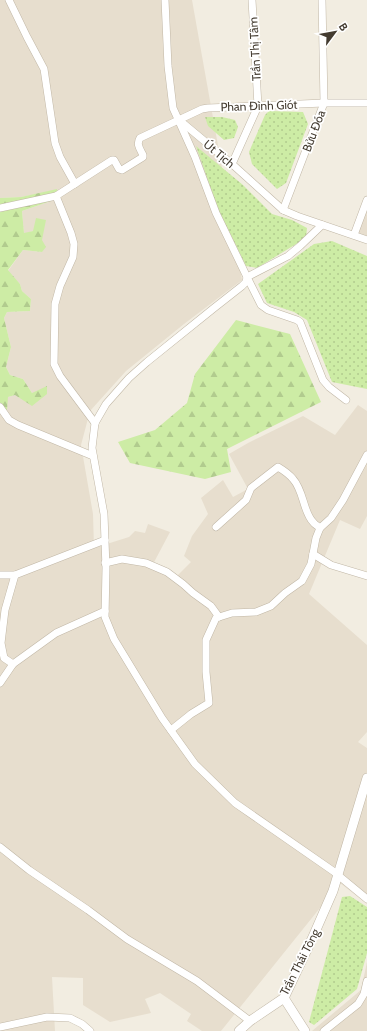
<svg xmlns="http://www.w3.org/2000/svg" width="367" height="1031" font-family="Cabin,sans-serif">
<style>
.residential{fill:#e7dece}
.grass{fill:url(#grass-dots)}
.forest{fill:url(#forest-firs)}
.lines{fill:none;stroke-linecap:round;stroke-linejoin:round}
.minor-casing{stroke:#c1b7a6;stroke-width:8}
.tertiary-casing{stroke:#c1b7a6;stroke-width:10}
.minor{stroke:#fff;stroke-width:7}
.tertiary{stroke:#fff;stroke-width:9}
.labels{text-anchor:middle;stroke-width:3.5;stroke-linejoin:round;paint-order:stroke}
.street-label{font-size:12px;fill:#443c31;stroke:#fff}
</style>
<defs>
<pattern id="grass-dots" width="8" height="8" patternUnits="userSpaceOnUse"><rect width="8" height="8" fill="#cdeca5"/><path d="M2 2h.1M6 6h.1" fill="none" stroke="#b1cb8e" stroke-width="1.8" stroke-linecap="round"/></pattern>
<pattern id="forest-firs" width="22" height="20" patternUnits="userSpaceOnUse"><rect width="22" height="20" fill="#cdeca5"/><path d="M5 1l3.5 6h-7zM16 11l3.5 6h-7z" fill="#b1cb8e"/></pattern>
</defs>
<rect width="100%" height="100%" fill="#f2ede1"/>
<!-- residential -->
<g class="residential">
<path d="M0 0H192L242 280 184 324 126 371 90 411 81 445 93 514 94 548 129 537 135 531 145 533 148 524 170 532 152 566 175 578 191 562 184 556 192 536 208 514 201 498 223 480 233 497 248 489 229 454 248 443 303 416 335 435 358 405 367 411V516L360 529 340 520 309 594 367 645V732L358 742 367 748V904L340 883 221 1031H202L187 1021 191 1014 160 993 145 999 151 1013 110 1022 83 1005V978L52 977 55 1031H0V411L8 397 15 395 32 393 23 379 10 375 6 367 11 347 4 318 7 312 30 311 31 299 22 291 20 284 8 271 23 250 42 252 33 231 24 234 22 211 51 201 57 190 21 197 0 198Z"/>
<path d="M367 196V237L354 232Z"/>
<path d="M367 962V1031H312L361 990Z"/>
</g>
<!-- grass -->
<g class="grass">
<path d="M269 111 303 112 308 124 286 183 277 189 252 164 249 152 265 115Z"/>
<path d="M205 117H222L235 120 238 127 234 138 224 140 208 126Z"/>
<path d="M196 146 243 185 272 214 292 220 307 228 306 238 257 268 246 266 218 209Z"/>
<path d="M332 241 367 256V389L332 382 307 320 294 312 267 303 258 284 314 244Z"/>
<path d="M350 896 367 907V953L357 989 314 1025 309 1022 342 897Z"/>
</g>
<!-- forest -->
<g class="forest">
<path d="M57 189 58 196 51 201 22 211 24 233 33 231 36 218 46 220 42 240 46 247 42 252 23 250 8 270 20 284 22 291 31 299 30 311 7 312 4 318 11 347 6 367 10 375 23 379 32 393 47 386V394L32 406 15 395 8 397 7 410 0 411V198L21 197Z"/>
<path d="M236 320 290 334 321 402 227 449 231 472 205 479 130 463 118 442 155 430 187 403 195 374Z"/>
</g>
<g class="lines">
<defs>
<g id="minor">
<path d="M9 0 27 37 44 69 55 143 60 157 75 184"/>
<path d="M165 0 168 66 173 108 178 119 232 164 283 210 297 216 367 240"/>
<path d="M178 119 195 157 216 213 247 277 246 282 242 286 214 308 147 362 129 378 106 404 95 423 92 448 104 514 106 568 105 617 114 639 162 718 195 764 235 803 333 871 367 899"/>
<path d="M232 164 258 106 252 0"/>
<path d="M56 196 71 233 74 244 73 257 60 286 55 304 54 364 60 376 95 423"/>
<path d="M0 208 56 196 112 160H114L119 169 122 170 143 157V155C140 149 136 144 140 138L202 109 208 108 324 103H367"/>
<path d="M283 210 324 103 322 0"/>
<path d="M322 225 300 246 288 256 247 277 261 305 268 310 297 320 300 322 323 380 329 387 346 400"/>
<path d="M354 235 367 200"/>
<path d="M0 407 9 420 18 425 93 456"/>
<path d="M216 527 246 500 251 488 278 467C283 470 289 474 293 479 304 491 303 512 313 522 315 525 318 526 320 528"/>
<path d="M313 554 331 565 367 576"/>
<path d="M105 563 122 559 146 563 167 572 183 584 193 593 211 606 219 617"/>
<path d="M0 575H15L105 540"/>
<path d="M13 664 4 658 1 643 5 610 15 575"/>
<path d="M0 683 13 664 56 633 105 611"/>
<path d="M171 730 191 714 209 703 206 672V640L216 618 232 613 256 612 271 606 285 593 302 581 311 564 316 538 320 528 331 518 343 500 367 455"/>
<path d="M0 847 29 870 88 910 127 939 197 981 250 1021"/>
<path d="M0 1027 47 1017 70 1018 82 1024 90 1031"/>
<path d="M324 1031 358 1004 364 994 367 981"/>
</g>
<g id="tertiary">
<path d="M284 998 305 1031"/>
<path d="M239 1031 250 1021 284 998 312 939 333 891 367 778"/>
</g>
</defs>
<!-- minor casing -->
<use href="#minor" class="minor-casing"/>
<!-- tertiary casing -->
<use href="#tertiary" class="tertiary-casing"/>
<!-- minor -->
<use href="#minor" class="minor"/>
<!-- tertiary -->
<use href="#tertiary" class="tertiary"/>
</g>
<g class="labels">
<!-- street labels -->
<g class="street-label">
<text transform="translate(255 49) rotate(-93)" y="4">Trần Thị Tâm</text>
<text transform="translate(259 106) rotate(-2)" y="4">Phan Đình Giót</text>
<text transform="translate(314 131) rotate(-69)" y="4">Bửu Đóa</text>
<text transform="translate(219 154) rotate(40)" y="4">Út Tịch</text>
<text transform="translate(300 962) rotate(-63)" y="4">Trần Thái Tông</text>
</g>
</g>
<!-- north arrow -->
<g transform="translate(335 32) rotate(58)" stroke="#ffffff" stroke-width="3" paint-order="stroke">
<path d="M0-3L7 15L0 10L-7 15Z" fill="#443c31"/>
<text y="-6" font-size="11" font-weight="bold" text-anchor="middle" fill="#443c31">B</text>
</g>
</svg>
